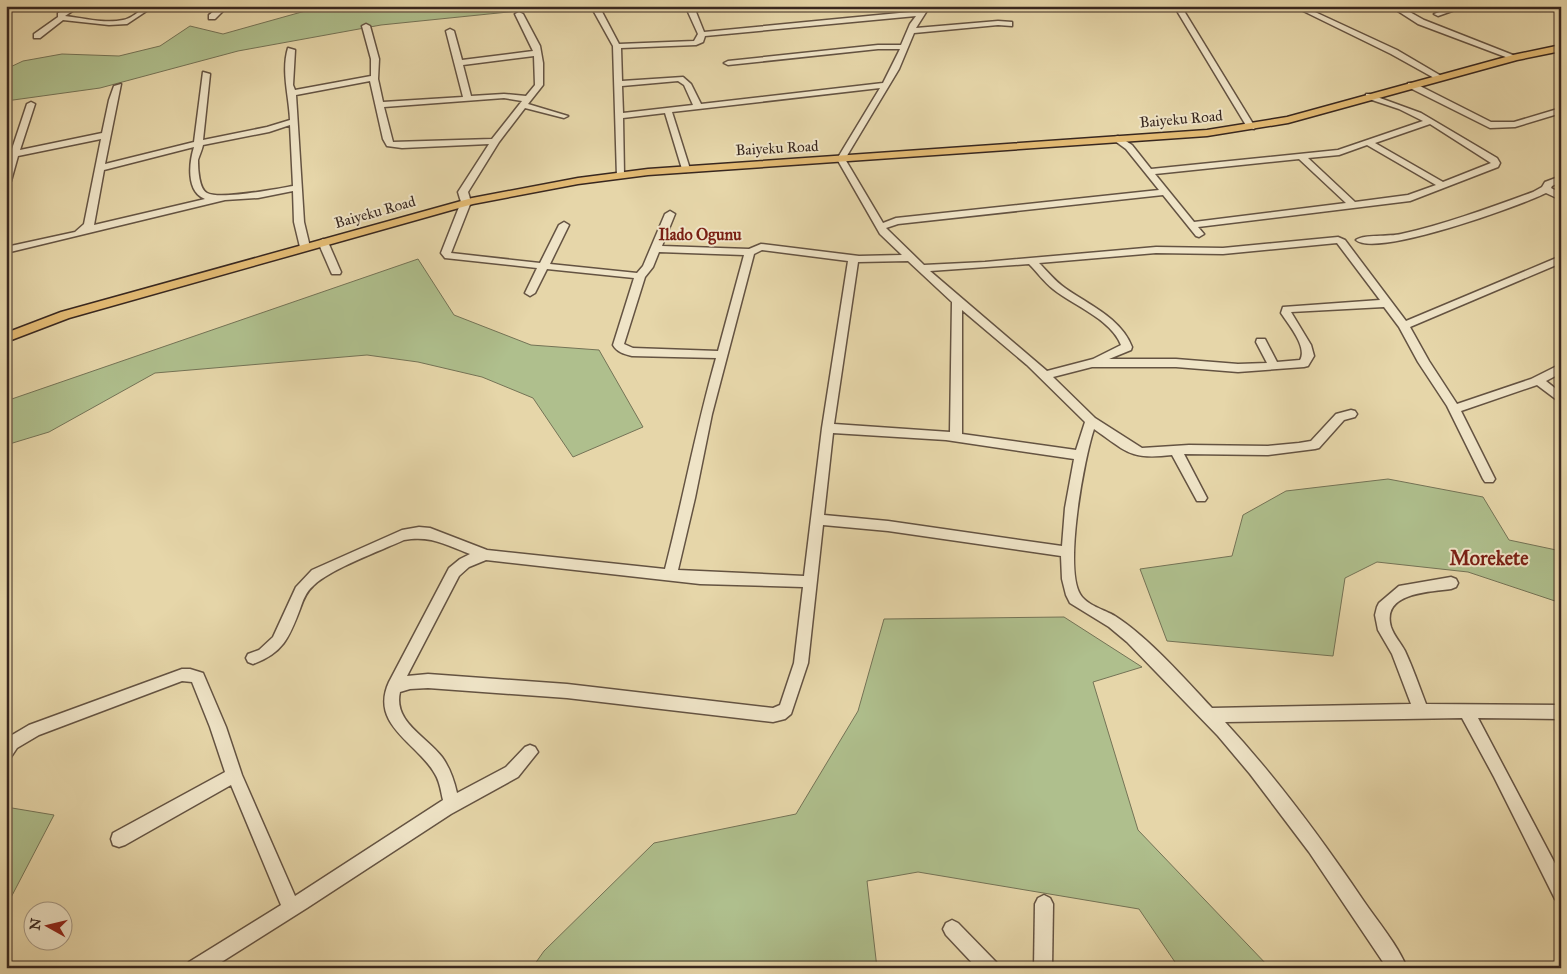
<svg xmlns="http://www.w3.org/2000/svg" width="1567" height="974" font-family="'IM FELL Great Primer',serif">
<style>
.green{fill:#afbf8d;stroke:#747356}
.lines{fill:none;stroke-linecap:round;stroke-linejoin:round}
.minor-casing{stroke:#645342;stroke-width:3}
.major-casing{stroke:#38271f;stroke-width:3}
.minor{fill:#efe4c7;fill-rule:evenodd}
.major{fill:#e3bb74;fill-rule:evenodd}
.labels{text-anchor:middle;stroke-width:4;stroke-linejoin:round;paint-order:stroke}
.far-street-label{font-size:15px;fill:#38271f;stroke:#efe4c7}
.far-quarter-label{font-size:16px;font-weight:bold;fill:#7a1f14;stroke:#efe4c7}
.quarter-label{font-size:20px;font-weight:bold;fill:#7a1f14;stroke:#efe4c7}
</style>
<rect width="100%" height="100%" fill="#e6d6a9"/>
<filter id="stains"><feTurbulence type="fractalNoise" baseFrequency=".004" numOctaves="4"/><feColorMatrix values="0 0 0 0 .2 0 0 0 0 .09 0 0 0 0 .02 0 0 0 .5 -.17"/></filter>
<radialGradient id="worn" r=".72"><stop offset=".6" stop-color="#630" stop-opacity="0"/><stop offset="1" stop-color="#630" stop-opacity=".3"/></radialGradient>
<!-- green -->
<g class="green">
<path d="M323 6H567L381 25 238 51 100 88 6 101V69L23 61 62 54 119 56 160 46 190 26 223 34Z"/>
<path d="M418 259 454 315 531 345 599 350 643 427 573 457 533 398 482 377 418 362 367 355 155 373 49 432 6 445V401Z"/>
<path d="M1388 479 1483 497 1509 540 1561 551V603L1468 572 1377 562 1345 578 1333 656 1167 641 1140 569 1232 556 1243 515 1286 491Z"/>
<path d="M1064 617 1142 667 1093 682 1138 830 1270 968H1179L1139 909 918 872 867 881 877 968H532L544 951 654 843 796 814 858 711 884 619Z"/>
<path d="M6 807 54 815 6 907Z"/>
</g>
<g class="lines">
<defs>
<g id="minor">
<path d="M71 6H80L65 16C83 18 105 24 123 20 135 18 141 6 154 6L127 24 109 25 63 20 40 38H34V34L58 17V13Z"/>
<path d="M220 6H228L215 19H209V15Z"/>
<path d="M694 6H708L696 12 704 32 920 11 923 6H930L916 28 998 21 1012 22V26L998 25 914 33 899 69 845 159 883 223 896 218 1159 190 1126 149 1115 141V137L1118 136 1132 145 1151 169 1338 150 1423 121 1399 109 1366 98V94H1369L1421 113 1497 158 1500 163 1498 167 1410 201 1198 227 1204 234 1199 237 1196 236 1163 195 898 224 886 228 924 265 985 262 1156 247 1223 248 1338 237 1345 240 1406 321 1561 256V263L1410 327 1429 361 1457 404 1531 379 1561 364V373L1546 381 1561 393V403L1537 385 1461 411 1495 479 1493 482H1485L1483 479 1447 406 1418 362 1399 327 1384 307 1291 312 1311 345 1314 356 1308 366 1304 367 1238 372 1176 367H1092L1053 377 1095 418 1142 448 1189 445 1268 446 1299 443 1311 441 1336 414 1351 410 1355 411 1357 414 1355 417 1344 420 1319 448 1315 449 1268 455 1184 454 1207 498 1205 501H1197L1172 455C1130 460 1127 452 1094 429 1084 459 1064 567 1080 594 1086 605 1105 610 1115 616 1148 637 1185 679 1212 708L1411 704 1392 654 1378 630 1375 615 1377 607 1379 603 1399 586 1451 577 1456 579 1458 583 1456 587 1451 589C1428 592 1381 593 1391 627 1394 636 1401 643 1405 651 1413 668 1419 686 1426 704L1561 705V719L1478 718 1561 875V901L1555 899 1494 777 1462 718 1225 722C1276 777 1321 838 1363 900 1378 922 1397 944 1407 968H1387L1309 852 1250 774 1218 736 1127 642 1109 627 1070 603 1066 595 1062 579 1061 556 888 531 823 525 808 663 791 714 785 719 773 722 567 698 428 688 410 689 400 692C393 722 426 736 442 757 450 768 454 780 457 793L506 767 525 747 530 745 535 747 538 752 518 777 451 814 307 908 212 968H186L189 962 281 905 231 785 125 845 119 847 113 845 111 839 113 833 225 772 210 727 192 682 182 681 39 735 17 748 11 757 6 759 7 738 29 725 182 669H190L203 673 226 727 242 775 295 896 443 800C441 792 440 782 435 774 418 743 369 725 389 682L449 568 460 559 470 554C446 545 431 535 404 540 380 551 330 569 313 586 306 592 303 600 300 609 289 638 283 653 253 664L248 662 246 658 248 654 259 650 273 637 296 587 312 570 402 530 419 527 430 528 487 550 665 569C683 499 696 428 716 358L632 356C624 354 617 352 613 345L634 278 547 269 535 293 530 296 525 293 537 268 445 258 441 253 461 202 458 192 489 144 402 148 387 146 383 139 370 81 296 95 304 222 310 247 308 249H302L300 247 294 222 293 191 258 198 225 200 6 253V247L75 232 84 224 101 139 18 156 11 181 6 184V167L27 104 31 102 35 104 20 150 102 133 109 100 114 86 121 84 105 164 194 142 203 72 210 74 203 140 267 127 290 120C289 96 281 71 288 48L295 50 293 85 295 90 371 76V59L362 26 366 24 370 26 379 59 378 79 383 102 463 97 446 31 450 29 454 31 462 60 533 51 515 14 519 12 523 14 540 46 543 63V85L528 104 568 116 564 118 525 108 499 142 468 192 471 202 451 253 540 263 559 225 564 222 569 225 550 264 637 273 643 266 665 214 670 211 675 214 662 246 749 249 761 244 859 256 902 255 880 234 837 159 880 88 672 112 690 169 686 172 682 169 665 113 623 118 624 175 620 178 617 177 613 46 593 10 600 8 619 44 694 41 698 34 688 12ZM916 16 910 24 901 45H878L728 61 724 63 728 65 878 49H900L883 83 701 104 691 84 683 77 622 81 621 48 696 45 703 42 705 36ZM534 56 535 85 526 96 504 94 471 96 463 65ZM678 81 684 85 693 105 623 113 622 86ZM504 98 522 101 492 139 393 142 384 107ZM1430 124 1491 163 1443 182 1375 143ZM290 125 293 186C276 189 220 200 207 193 199 189 198 169 198 160 199 156 202 150 203 145L269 132ZM1367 145 1436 185 1408 195 1355 202 1308 158 1339 155ZM194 147C189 163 186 192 205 199L94 225 104 170ZM1299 159 1346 203 1194 222 1155 174ZM1337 243 1380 300 1283 307 1281 313C1288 324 1308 347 1300 360L1277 362 1265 339H1257L1256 342 1267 363 1238 364 1176 359H1109L1131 350 1132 347C1121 318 1089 305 1065 288 1055 281 1048 272 1039 263L1156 253 1223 254ZM762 250 848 261 822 428 804 576 678 570 695 498 712 414 754 254ZM659 252 744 255 718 351 633 348 624 344 645 277 653 267ZM908 261 952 302 950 432 834 424 858 262ZM1029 264C1037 272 1044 282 1053 289 1074 306 1111 319 1121 345L1093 359 1047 371 930 271ZM962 310 1027 365 1085 422 1076 450 962 434ZM833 433 946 440 1074 459 1065 508 1062 546 888 521 824 515ZM486 560 700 584 803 587 794 663 780 705 773 708 567 684 428 674 407 676 459 576 469 567Z"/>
<path d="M1174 6H1181L1255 127 1254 129 1247 127Z"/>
<path d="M1293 6H1302L1397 50 1443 77 1436 79 1391 54Z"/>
<path d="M1390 6H1399L1424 20 1518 57 1511 59 1418 24Z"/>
<path d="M1455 6H1466L1438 16 1434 14Z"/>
<path d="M1408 83H1414L1491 122H1514L1561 108V113L1515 127 1490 128 1408 87Z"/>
<path d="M1561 176V182L1552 186 1551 188 1561 193V200L1546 193C1520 206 1376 258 1356 240 1363 234 1390 237 1401 234 1446 224 1489 208 1533 192L1542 187 1545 182Z"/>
<path d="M323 239 328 242 341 272 340 274H332L331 272 318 242Z"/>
<path d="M1044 895 1050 898 1053 904 1052 968H1034L1035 904 1038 898Z"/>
<path d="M952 920 958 923 996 962 999 968H977L946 935 943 929 946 923Z"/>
</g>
<path id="major" d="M1561 45V51L1517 60 1288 123 1207 136 648 175 578 184 473 204 69 318 6 342V333L61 312 472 198 578 178 648 169 1207 130 1287 117 1513 55Z"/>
</defs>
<!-- minor casing -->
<use href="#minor" class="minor-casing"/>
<!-- major casing -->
<use href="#major" class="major-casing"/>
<!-- minor -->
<use href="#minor" class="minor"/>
<!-- major -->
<use href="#major" class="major"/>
</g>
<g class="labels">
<!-- far-street labels -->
<g class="far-street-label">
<text transform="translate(1181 119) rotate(-5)" y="5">Baiyeku Road</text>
<text transform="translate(777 148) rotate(-3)" y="5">Baiyeku Road</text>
<text transform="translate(375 212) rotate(-16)" y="5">Baiyeku Road</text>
</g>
<!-- far-quarter labels -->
<g class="far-quarter-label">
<text x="700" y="240">Ilado Ogunu</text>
</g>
<!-- quarter labels -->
<g class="quarter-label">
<text x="1489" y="565">Morekete</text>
</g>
</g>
<!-- margin -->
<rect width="1567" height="974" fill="none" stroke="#e6d6a9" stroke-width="25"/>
<rect x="8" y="8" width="1552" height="959" fill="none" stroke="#38271f" stroke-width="2.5"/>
<rect x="12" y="12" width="1542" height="949" fill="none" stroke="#38271f"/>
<!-- north arrow -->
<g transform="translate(48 926) rotate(278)"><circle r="24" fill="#efe4c7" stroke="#a69884"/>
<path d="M0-4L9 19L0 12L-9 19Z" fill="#8f2418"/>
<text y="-8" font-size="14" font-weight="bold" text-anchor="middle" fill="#38271f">N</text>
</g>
<rect width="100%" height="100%" filter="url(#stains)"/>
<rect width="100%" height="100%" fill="url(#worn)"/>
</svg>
